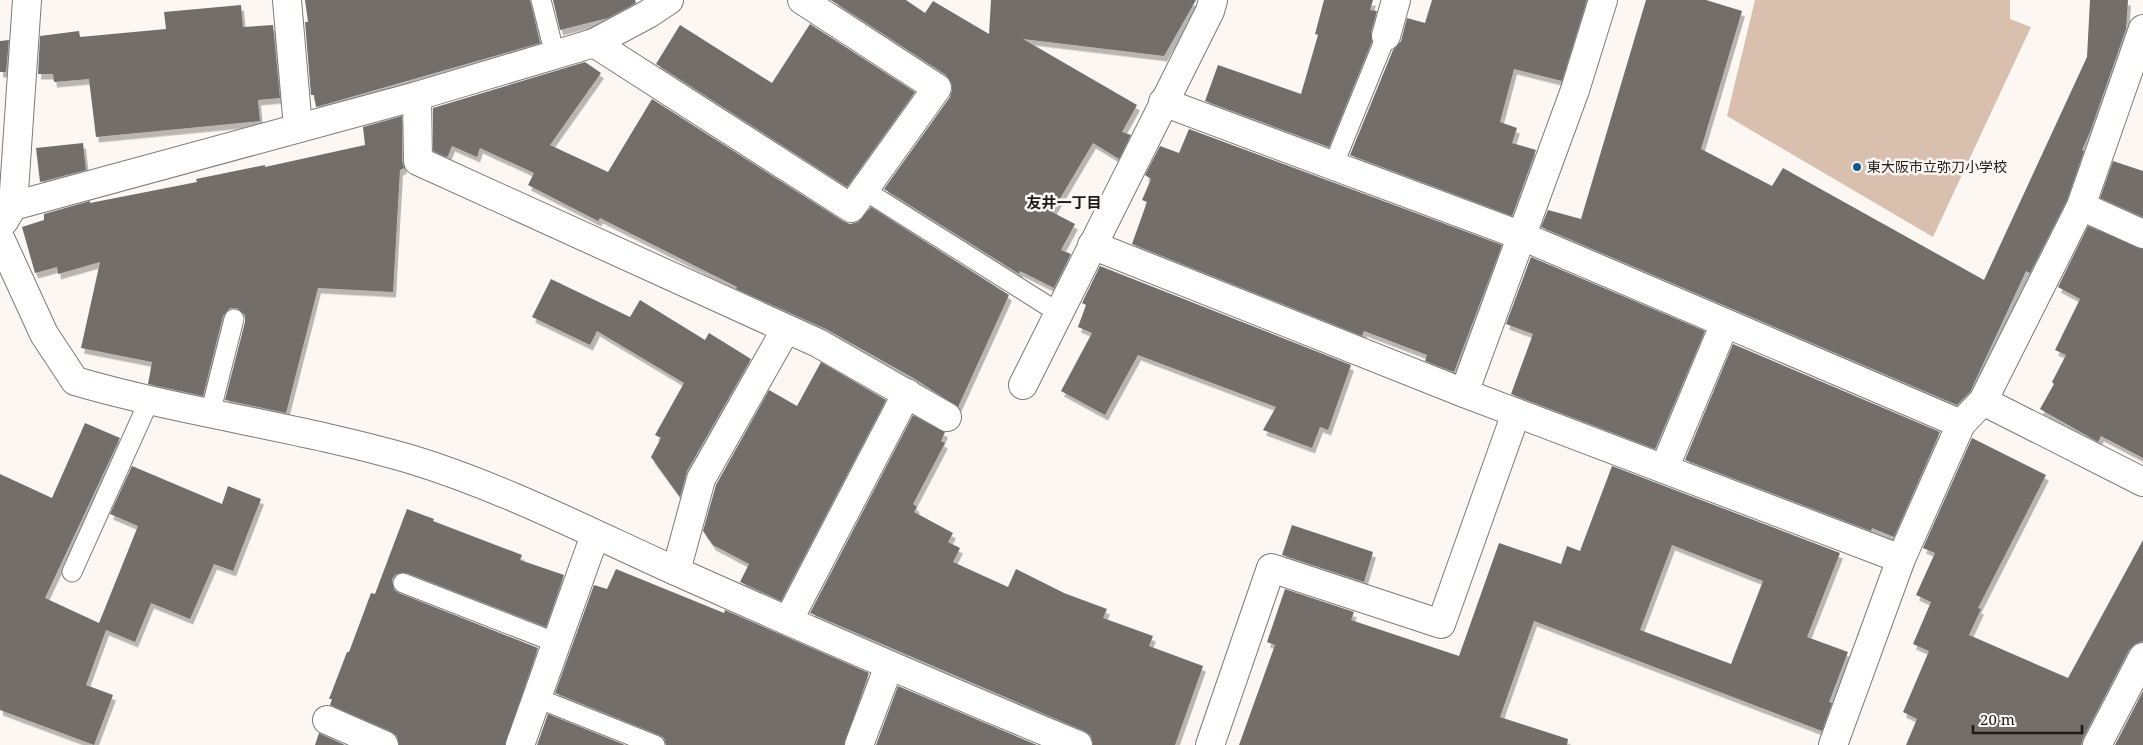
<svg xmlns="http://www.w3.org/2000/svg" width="2143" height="745" font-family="'Noto Serif','Noto Sans JP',serif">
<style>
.green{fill:#d8bfae}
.building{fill:#736e6b;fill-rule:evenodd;filter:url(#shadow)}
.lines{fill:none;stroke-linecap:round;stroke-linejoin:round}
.service-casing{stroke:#7f7a77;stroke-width:21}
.minor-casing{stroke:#7f7a77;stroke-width:30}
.service{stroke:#fff;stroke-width:19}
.minor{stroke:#fff;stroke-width:28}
.poi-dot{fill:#0f5a8e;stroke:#fdf7f3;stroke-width:2}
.labels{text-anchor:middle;stroke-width:5;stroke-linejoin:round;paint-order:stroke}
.poi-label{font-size:14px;fill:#1d1b19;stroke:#fdf7f3;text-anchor:start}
.neighbourhood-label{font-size:15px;font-weight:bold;fill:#1d1b19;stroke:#fdf7f3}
</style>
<defs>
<filter id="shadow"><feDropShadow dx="3" dy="5.5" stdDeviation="0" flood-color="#0004"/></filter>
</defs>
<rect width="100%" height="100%" fill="#fdf7f3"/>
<!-- green -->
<path class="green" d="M1755 0H2010V19L2031 27 1933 237 1727 116Z"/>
<!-- building -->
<g class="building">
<path d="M305 0H530L540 43 316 107 314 95H311L305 22H308Z"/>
<path d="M553 0H635L636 3 608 18 560 30Z"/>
<path d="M831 0H906L925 13 933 1 989 34 991 0H1196L1164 56 1023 39 1137 105 1122 132 1131 135 1119 159 1093 143 1052 212 1075 224 1061 250 1071 254 1054 288 1020 271 1019 274 884 189 950 97 952 90 951 82 946 75Z"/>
<path d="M1324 0H1373L1370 10 1377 11 1371 32 1372 41 1329 147 1205 101 1218 65 1301 94 1318 35 1315 34Z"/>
<path d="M1432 0H1587L1562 81 1514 69 1500 122 1517 128 1512 143 1536 150 1512 216 1350 155 1393 50 1401 41 1407 18 1425 23Z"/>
<path d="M1646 0H1706L1742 11 1701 149 1772 186 1783 168 1984 280 2087 57 2090 0H2128L2126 29 2090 132 2082 150 2084 151 2067 200 2030 273 2026 271 1970 392 1957 405 1541 227 1548 210 1581 219Z"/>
<path d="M241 5 243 27 273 25 280 98 258 100 260 121 96 137 89 79 54 82 53 74H38L40 36 79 31 80 37 166 29 164 12Z"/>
<path d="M810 24 915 92 847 187 656 64 680 25 772 83Z"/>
<path d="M9 40 6 72H0V41Z"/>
<path d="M585 62 601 73 550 145 608 172 652 99 843 221 850 224 858 222 871 207 1009 295 958 407 915 379 826 329 736 289 737 287 600 218 598 221 528 185 534 173 480 148 477 157 452 146 448 156 446 157 433 151V108Z"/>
<path d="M402 116V161L404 168 400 170 393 292 318 288 286 413 225 400 245 322V315L237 308H230L223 316 203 396 148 384 152 362 81 348 100 262 58 274 57 267 35 273 22 227 44 220V214L90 201V203L197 182 196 179 265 165V167L365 145 363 127Z"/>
<path d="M1189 129 1502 245 1454 372 1425 361 1427 355 1364 331 1362 336 1132 244 1147 202 1142 200 1151 179 1145 175 1160 146 1179 153Z"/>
<path d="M83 143 86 170 40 182 36 148Z"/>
<path d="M2113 161 2143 171V217L2100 198Z"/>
<path d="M2088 226 2143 249V458L2101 436 2098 442 2040 409 2054 384 2052 382 2066 355 2055 350 2080 299 2058 287Z"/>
<path d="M1531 257 1705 331 1655 449 1511 394 1533 334 1506 324Z"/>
<path d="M1100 266 1351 365 1328 430 1320 427 1312 448 1263 430 1276 407 1138 355 1105 415 1061 391 1092 333 1078 327 1086 305 1082 303Z"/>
<path d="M551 279 630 317 640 300 705 340 709 333 751 359 687 471 680 497 651 457 661 438 655 435 684 383 597 331 590 345 532 317Z"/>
<path d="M1733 344 1940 432 1894 537 1872 528 1871 531 1685 460Z"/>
<path d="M821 362 886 400 781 601 740 582 749 564 713 545 703 531 716 485 769 390 797 406Z"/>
<path d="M913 415 945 432 941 441 945 443 913 504 917 507 914 512 953 533 948 542 960 548 953 562 1008 587 1016 569 1064 593 1107 609 1103 618 1153 636 1149 646 1203 666 1175 745H1093L1091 736 1084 731 810 613Z"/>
<path d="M85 423 120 438 45 598 99 623 138 526 110 514 132 466 222 504 228 486 261 499 233 571 214 564 190 619 151 603 135 642 106 630 86 685 113 695 94 745 0 710V474L52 498Z"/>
<path d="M1972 438 2046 475 1978 608 1981 609 1969 635 2068 678 2143 540V641L2135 644 2129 650 2083 738 2081 745H1906L1917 719 1903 712 1929 651 1913 644 1931 602 1916 595 1935 553 1923 548Z"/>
<path d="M1612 466 1840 553 1807 637 1848 652 1829 702 1832 703 1822 731 1534 621 1500 717 1568 739 1567 745H1239L1275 645 1267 642 1285 589 1354 612 1351 620 1459 656 1499 543 1561 564 1567 546 1580 551ZM1672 545 1763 581 1731 664 1640 630Z"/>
<path d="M407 509 434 519 433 521 522 555 520 560 564 575 546 627 407 573 396 574 392 579 394 590 399 593 538 648 505 745H399L397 736 390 731 330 705 332 699H329L347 652H349L371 593 375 594Z"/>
<path d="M1292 525 1373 552 1364 582 1282 555Z"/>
<path d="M616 569 724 613 725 610 869 673 844 745H666L664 738 659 735 555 693 594 585 607 589Z"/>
<path d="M898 686 971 717 1037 745H876Z"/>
<path d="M2143 691V745H2115Z"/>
<path d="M548 714 625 745H537Z"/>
<path d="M319 733 321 734 345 745H315Z"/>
</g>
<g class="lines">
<defs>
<g id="service">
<path d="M541 0 555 55"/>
<path d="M1333 166 1386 36"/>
<path d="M864 190 1059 313"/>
<path d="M210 414 234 319"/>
<path d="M72 572 149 401"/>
<path d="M403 583 557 643"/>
<path d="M537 698 655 745"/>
</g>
<g id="minor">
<path d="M287 0 298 128"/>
<path d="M1386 36 1396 0"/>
<path d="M594 43 851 208 937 88 802 0"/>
<path d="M417 96 418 161 818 343 947 417"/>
<path d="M1163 102 1522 236 1961 424"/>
<path d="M13 206 417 96 594 43 648 14 669 0"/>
<path d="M2081 206 2143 234"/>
<path d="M4 221 13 206 27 0"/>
<path d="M0 238 44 334 75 381C185 413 300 427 410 459 502 487 589 532 678 572 810 631 943 689 1078 745"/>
<path d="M1092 245 1464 393 1901 559"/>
<path d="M1023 385 1210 11 1213 0"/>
<path d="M1464 393 1575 90 1603 0"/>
<path d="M1983 401 2143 482"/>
<path d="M1664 469 1725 323"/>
<path d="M676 571 701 479 786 329"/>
<path d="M788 621 907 393"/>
<path d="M327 720 384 745"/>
<path d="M520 745 595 535"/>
<path d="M859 745 889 666"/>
<path d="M1210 745 1271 568 1441 624 1516 413"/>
<path d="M1833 745 1901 559 1961 424 1983 401 2081 206 2143 29"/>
<path d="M2097 745 2143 657"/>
</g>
</defs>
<!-- service casing -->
<use href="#service" class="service-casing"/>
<!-- minor casing -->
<use href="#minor" class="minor-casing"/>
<!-- service -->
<use href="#service" class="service"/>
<!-- minor -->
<use href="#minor" class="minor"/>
</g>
<!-- markers -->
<circle class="poi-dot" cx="1857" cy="167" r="5"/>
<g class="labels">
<!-- poi labels -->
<g class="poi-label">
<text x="1867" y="172">東大阪市立弥刀小学校</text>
</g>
<!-- neighbourhood labels -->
<g class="neighbourhood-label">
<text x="1064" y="208">友井一丁目</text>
</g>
</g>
<!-- scale -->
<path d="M1973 725v8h109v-8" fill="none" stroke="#1d1b19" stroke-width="2.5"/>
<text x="1980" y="725" font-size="15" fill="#1d1b19" stroke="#fdf7f3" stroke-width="4" paint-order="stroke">20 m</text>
</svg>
